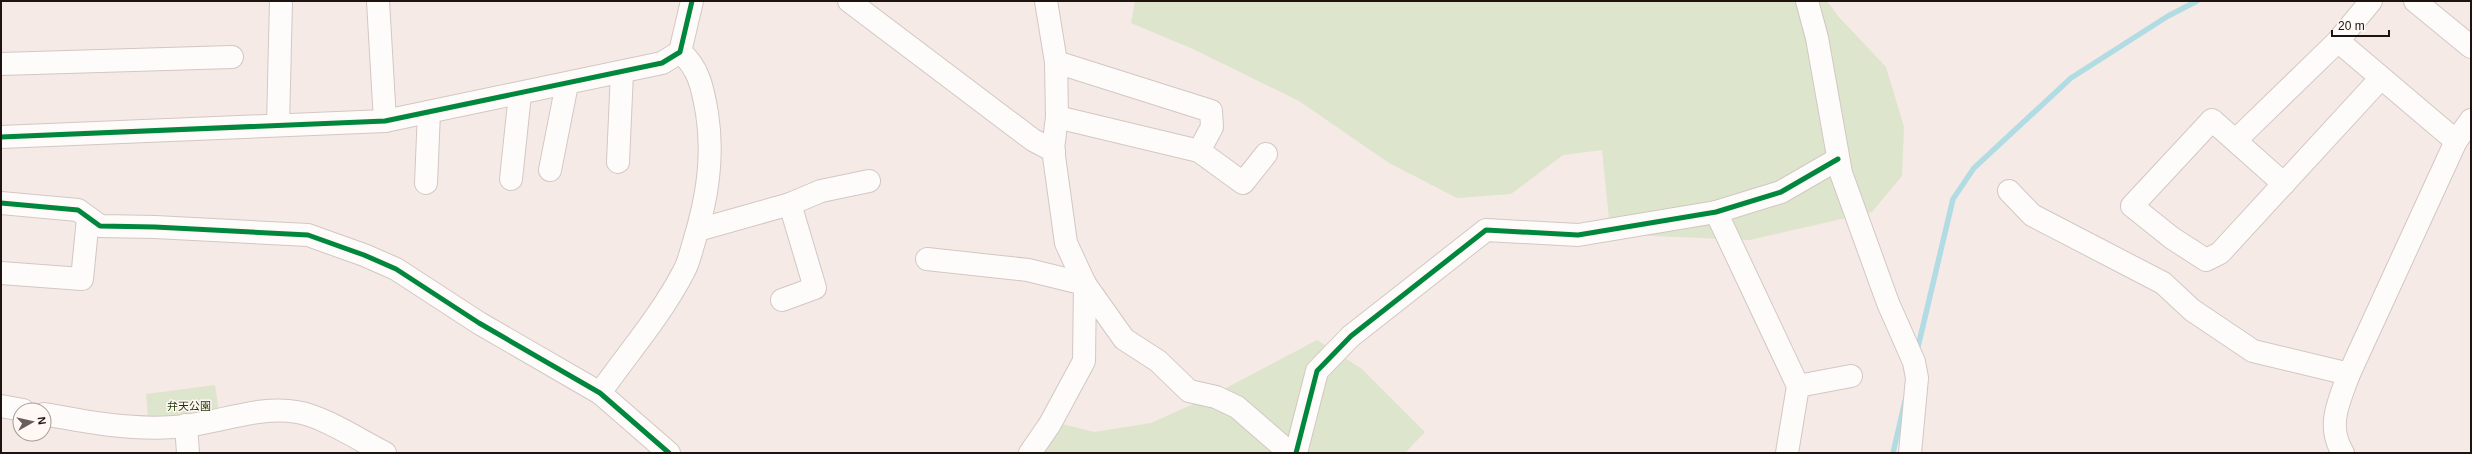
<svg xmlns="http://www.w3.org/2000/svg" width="2472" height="454" font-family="Helvetica,'Noto Sans JP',sans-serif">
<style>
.green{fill:#dde5cc}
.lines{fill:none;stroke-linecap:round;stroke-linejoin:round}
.stream{stroke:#b2dce3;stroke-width:5.5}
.street-casing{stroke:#d2c7c3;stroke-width:24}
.street{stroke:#fefcfb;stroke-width:22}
.cycleway-casing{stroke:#fff8f5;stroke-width:8}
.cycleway{stroke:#00873e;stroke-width:5}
.labels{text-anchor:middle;stroke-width:3;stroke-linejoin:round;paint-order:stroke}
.park-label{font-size:11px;fill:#1e3402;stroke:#fff8f5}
</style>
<rect width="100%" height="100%" fill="#f6eae6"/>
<!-- green -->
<g class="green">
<path d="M1135 1H1827L1838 16 1886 67 1904 127 1902 176 1872 212 1750 240 1651 236 1610 229 1602 150 1563 155 1511 194 1457 198 1389 163 1299 101 1193 49 1131 23Z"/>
<path d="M1317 340 1362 369 1425 432 1405 453H1024L1039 418 1094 432 1151 423 1209 397Z"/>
<path d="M215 385 220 419 149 427 146 394Z"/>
</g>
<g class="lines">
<!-- stream -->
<g class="stream">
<path d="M1917 351 1953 199 1974 168 2071 78 2168 16 2197 1"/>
<path d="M1893 453 1905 401"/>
</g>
<defs>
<g id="street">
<path d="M378 1 385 121"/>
<path d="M849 1 1033 140 1054 151"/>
<path d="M1046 1 1056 62 1057 117 1053 149 1066 243 1085 284 1124 339 1158 361 1189 391 1216 397 1237 407 1290 453"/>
<path d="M1807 1 1817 38 1841 173 1888 303 1914 362 1917 378 1910 453"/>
<path d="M2415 1 2471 47"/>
<path d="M2338 41 2456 141"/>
<path d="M1056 62 1211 111 1212 127 1199 151"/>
<path d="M1 64 232 57"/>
<path d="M1057 117 1199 151 1243 183 1266 154"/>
<path d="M278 125 281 1"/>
<path d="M1 137 385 121 662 63 680 52 692 1"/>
<path d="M2236 140 2338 41 2371 1"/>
<path d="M618 162 622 72"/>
<path d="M550 170 567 84"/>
<path d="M511 179 520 94"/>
<path d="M426 183 429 112"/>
<path d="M2284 184 2212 120 2132 206 2172 238 2206 260 2220 253 2381 78"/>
<path d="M2009 191 2032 215 2163 283 2192 310 2253 351 2349 374"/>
<path d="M1 203 78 210 100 226 155 227 308 235 364 255 396 269 479 323 600 393 669 453"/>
<path d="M1716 212 1798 386 1787 453"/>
<path d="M698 230 790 204 821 191 869 181"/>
<path d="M927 259 1028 270 1085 284"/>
<path d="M1 273 82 279 88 218"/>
<path d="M782 300 815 288 790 204"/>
<path d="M1798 386 1851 376"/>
<path d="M600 393C628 353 662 314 684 271 689 262 691 251 694 242 707 199 714 158 707 113 703 90 699 67 680 52"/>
<path d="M1 406 23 410"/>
<path d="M44 414C87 422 129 430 174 427 215 425 256 405 297 412 323 416 361 441 385 453"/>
<path d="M186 425 188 453"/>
<path d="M1030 453 1050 424 1084 361 1085 284"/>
<path d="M1296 453 1317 371 1351 336 1486 230 1578 235 1716 212 1781 192 1838 159"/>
<path d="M2343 453C2326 426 2339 401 2349 374L2456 141 2471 120"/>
</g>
</defs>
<!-- street casing -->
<use href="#street" class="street-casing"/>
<!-- street -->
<use href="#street" class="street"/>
<defs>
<g id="cycleway">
<path d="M1 137 385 121 662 63 680 52 692 1"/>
<path d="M1 203 78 210 100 226 155 227 308 235 364 255 396 269 479 323 600 393 669 453"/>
<path d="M1296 453 1317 371 1351 336 1486 230 1578 235 1716 212 1781 192 1838 159"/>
</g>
</defs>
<!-- cycleway casing -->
<use href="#cycleway" class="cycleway-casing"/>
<!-- cycleway -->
<use href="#cycleway" class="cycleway"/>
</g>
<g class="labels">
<!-- park labels -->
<g class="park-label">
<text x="189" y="410">弁天公園</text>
</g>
</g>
<!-- border -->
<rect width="2472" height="454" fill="none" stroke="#1e130f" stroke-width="4"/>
<!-- north arrow -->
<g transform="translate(32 422) rotate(82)"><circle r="19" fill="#fff8f5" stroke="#a59c99"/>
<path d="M0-3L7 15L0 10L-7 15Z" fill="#6a5e5a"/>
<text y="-6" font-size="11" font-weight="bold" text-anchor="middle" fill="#1e130f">N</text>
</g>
<!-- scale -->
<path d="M2332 30v6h57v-6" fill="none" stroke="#1e130f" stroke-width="2"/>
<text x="2338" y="30" font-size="12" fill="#1e130f" stroke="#fff8f5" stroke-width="3" paint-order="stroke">20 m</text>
</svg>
